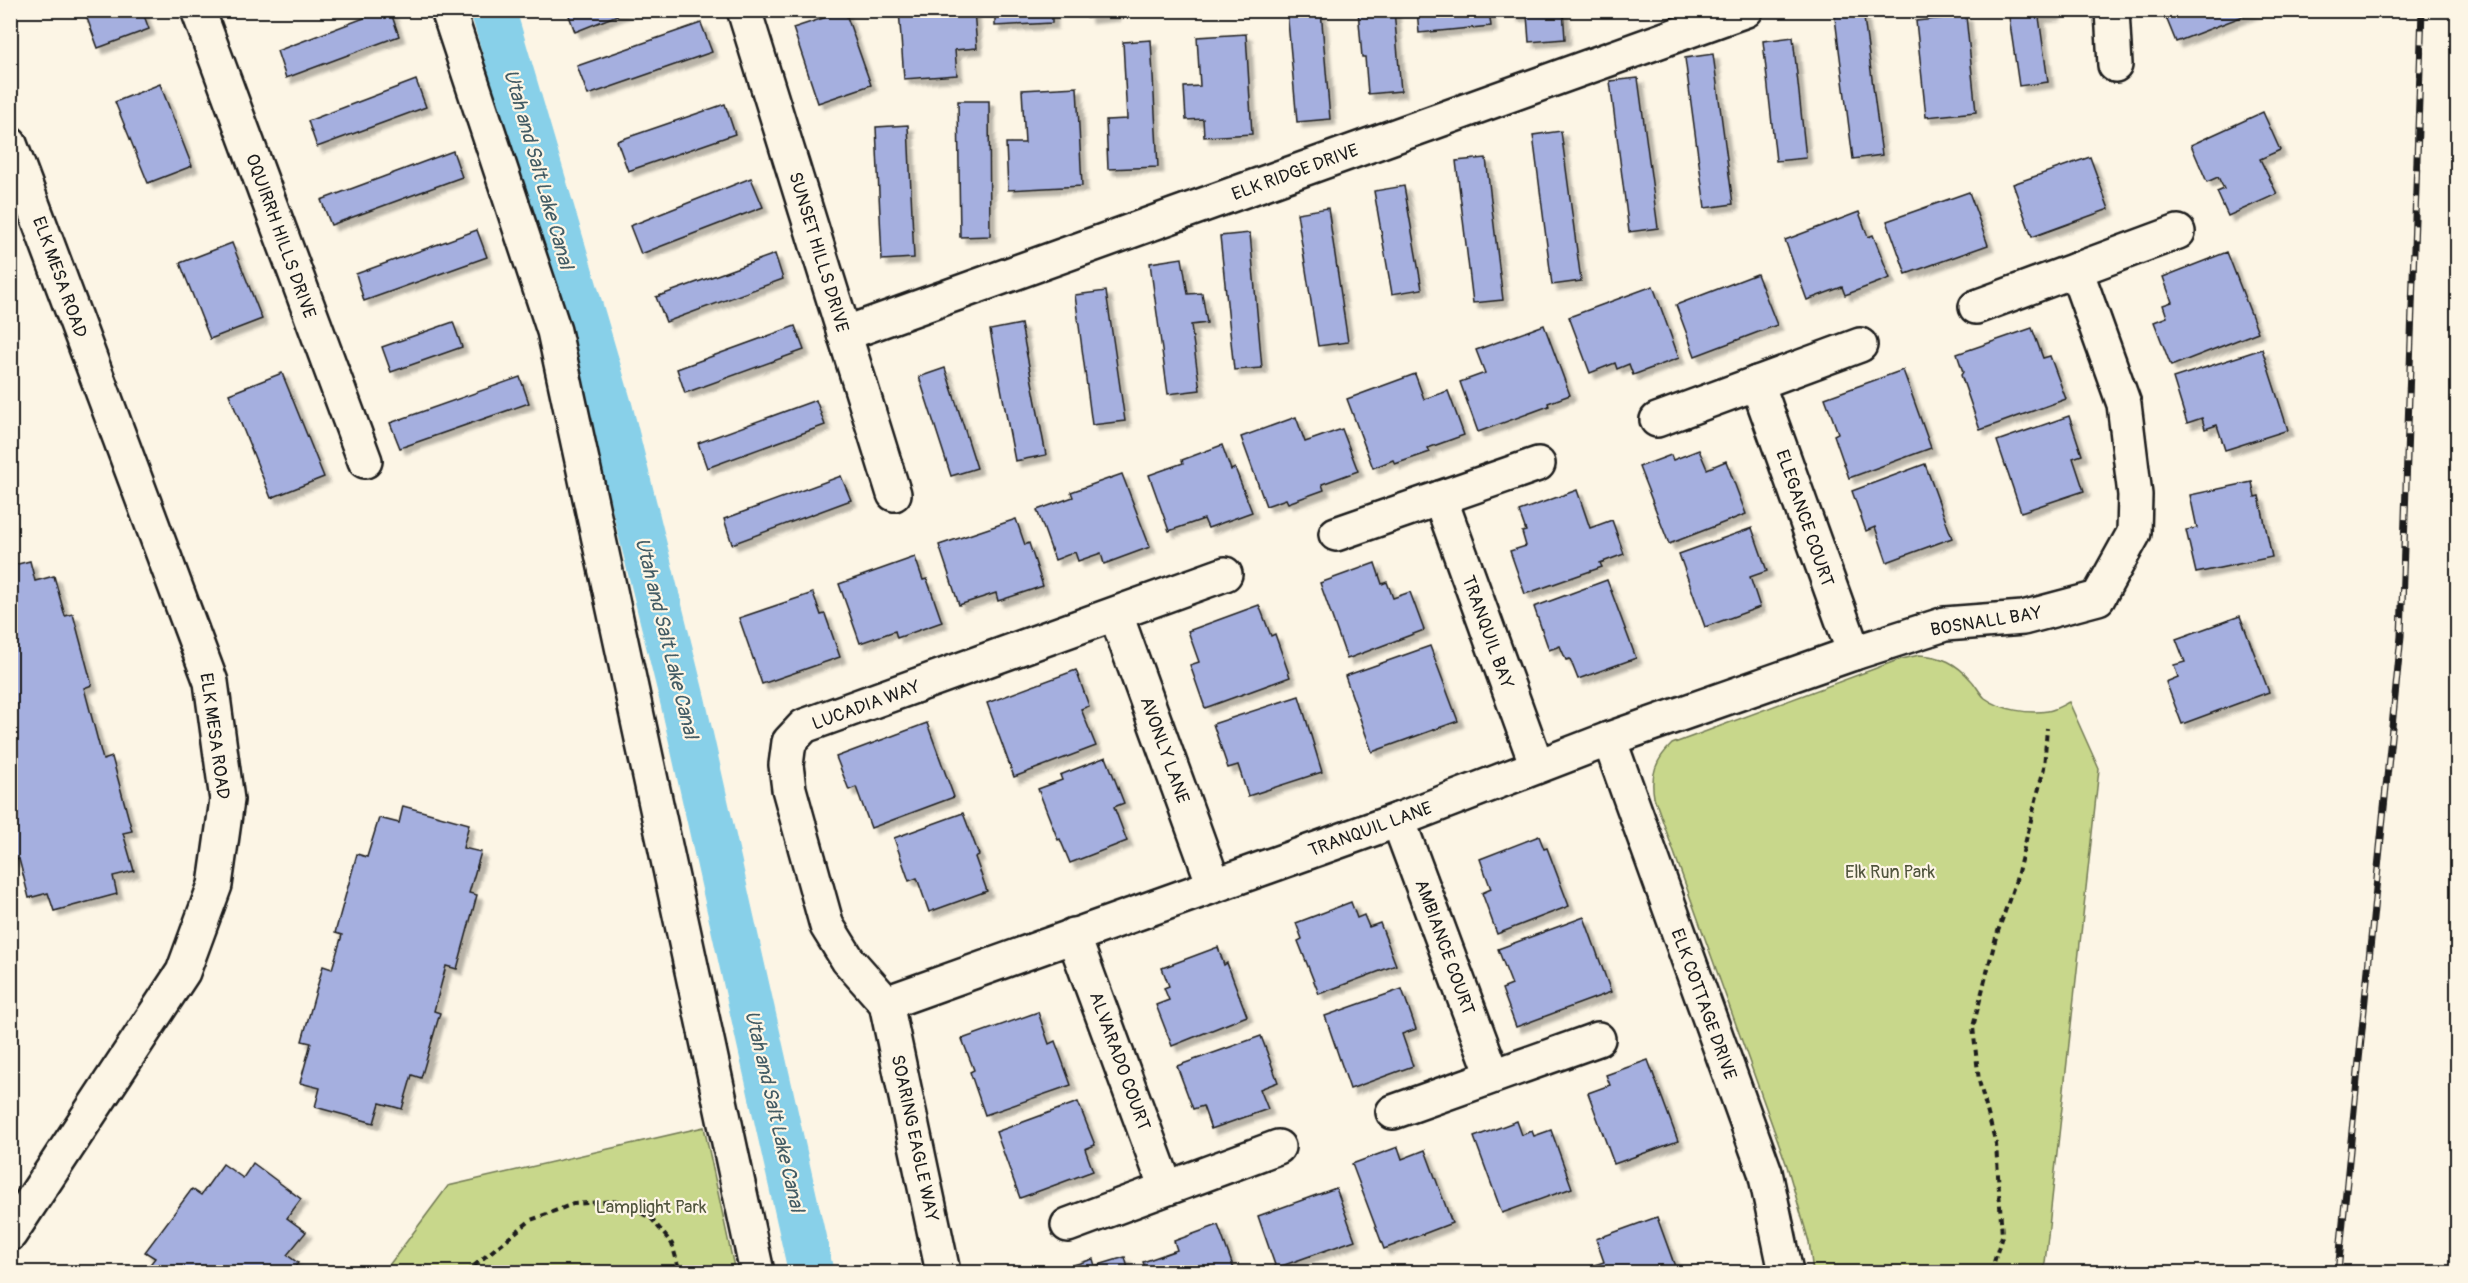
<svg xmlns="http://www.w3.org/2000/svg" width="2468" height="1283" font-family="Pangolin,sans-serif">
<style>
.green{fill:#c8d78b;stroke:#727a54;stroke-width:1.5}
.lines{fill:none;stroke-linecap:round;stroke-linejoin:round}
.canal{stroke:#88d0e9;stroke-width:45}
.building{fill:#a5afdf;stroke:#1c1c1c;stroke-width:1.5;filter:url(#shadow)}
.minor-casing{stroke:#1c1c1c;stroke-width:38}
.path{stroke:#1c1c1c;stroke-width:4;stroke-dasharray:6 4.5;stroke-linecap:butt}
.minor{stroke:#fcf5e5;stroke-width:33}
.rail-casing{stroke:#1c1c1c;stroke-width:7}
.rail{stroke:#fcf5e5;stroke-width:4.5;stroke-dasharray:14;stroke-linecap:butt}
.labels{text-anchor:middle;stroke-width:4.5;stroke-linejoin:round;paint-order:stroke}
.street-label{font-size:18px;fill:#1c1c1c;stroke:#fcf5e5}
.park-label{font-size:18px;fill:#50543d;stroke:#fcf5e5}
.water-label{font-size:20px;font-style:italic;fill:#425b64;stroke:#fcf5e5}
</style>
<defs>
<filter id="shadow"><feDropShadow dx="5.5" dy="5.5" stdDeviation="1.5" flood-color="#0004"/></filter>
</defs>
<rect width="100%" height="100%" fill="#fcf5e5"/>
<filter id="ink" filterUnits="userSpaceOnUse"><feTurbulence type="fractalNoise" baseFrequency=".0167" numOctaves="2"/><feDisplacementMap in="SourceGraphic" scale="12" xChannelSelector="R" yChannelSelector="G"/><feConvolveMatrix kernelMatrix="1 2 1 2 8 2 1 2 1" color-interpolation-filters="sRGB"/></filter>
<g filter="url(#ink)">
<!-- green -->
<g class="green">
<path d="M1919 655C1942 656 1956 663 1971 680 1976 685 1980 694 1985 698 2001 710 2029 714 2048 711 2055 710 2063 705 2069 702L2099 769 2044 1272H1813L1809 1242 1787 1166 1654 797C1650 775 1656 759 1672 744L1898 660Z"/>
<path d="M704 1127 735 1272H384L448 1186Z"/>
</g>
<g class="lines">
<!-- canal -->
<path class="canal" d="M493 10 610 408 683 702 811 1272"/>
</g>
<!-- building -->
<g class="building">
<path d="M84 10H142L149 29 98 48Z"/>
<path d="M385 10H390L399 36 286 78 277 51Z"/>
<path d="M567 10H630L575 32Z"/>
<path d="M899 10H974L977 48 955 50 957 75 904 79Z"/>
<path d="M995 10H1052V23L995 26Z"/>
<path d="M1086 10H1115V15L1087 18Z"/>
<path d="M1287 10H1321L1330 119 1297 122Z"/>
<path d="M1358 10H1394L1401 91 1368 94 1365 57H1362Z"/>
<path d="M1417 10H1489L1491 26 1419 33Z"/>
<path d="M1512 10H1563L1565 39 1529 42 1527 15 1513 16Z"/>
<path d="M1834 10H1863L1882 155 1853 159Z"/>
<path d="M2008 10H2055V15L2039 17 2048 82 2019 86Z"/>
<path d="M2163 10H2259L2176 42Z"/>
<path d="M845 11 871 85 818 103 793 28Z"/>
<path d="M1966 16 1976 112 1926 117 1916 21Z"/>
<path d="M701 23 712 52 588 95 577 66Z"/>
<path d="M1246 34 1252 134 1204 137 1203 119 1186 120 1184 87 1200 86 1197 37Z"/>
<path d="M1793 37 1806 158 1776 161 1763 41Z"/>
<path d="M1151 40 1158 167 1108 169 1106 120 1127 119 1123 42Z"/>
<path d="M1713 54 1733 204 1705 208 1685 58Z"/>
<path d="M1638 78 1658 228 1629 232 1610 81Z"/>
<path d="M416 80 426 107 317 147 308 121Z"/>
<path d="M160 84 192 166 148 183 115 102Z"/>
<path d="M1077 87 1082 186 1008 190 1006 143H1025L1022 90Z"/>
<path d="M958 101H989L990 236 960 237Z"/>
<path d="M725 104 735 134 628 171 617 141Z"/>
<path d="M2263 112 2280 150 2260 159 2277 194 2228 216 2217 192 2224 189 2218 177 2207 182 2191 145Z"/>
<path d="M908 125 914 258 882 260 876 127Z"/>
<path d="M1561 131 1581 281 1552 285 1533 135Z"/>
<path d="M453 151 462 177 331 225 321 200Z"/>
<path d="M2090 157 2109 209 2032 237 2013 184Z"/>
<path d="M1486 158 1503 300 1473 303 1456 161Z"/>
<path d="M751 178 763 207 641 254 630 226Z"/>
<path d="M1404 186 1422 289 1392 294 1374 191Z"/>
<path d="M1969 192 1988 245 1906 274 1887 221Z"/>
<path d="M1328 208 1348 342 1318 346 1297 213Z"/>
<path d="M1859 212 1868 237 1873 235 1890 278 1845 295 1842 287 1807 300 1785 240Z"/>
<path d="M477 230 487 257 364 301 356 274Z"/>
<path d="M1250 233 1262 368 1234 370 1220 236Z"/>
<path d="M232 243 262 319 210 339 180 263Z"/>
<path d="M2227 252 2258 332 2171 366 2154 322 2167 317 2163 305 2172 302 2163 277Z"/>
<path d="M775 254 783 279 666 322 656 297Z"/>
<path d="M1182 258 1188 294 1202 293 1207 323 1191 325 1200 390 1168 394 1150 263Z"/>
<path d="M1757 274 1777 325 1695 356 1676 305Z"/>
<path d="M1653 286 1679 358 1633 375 1629 364 1617 369 1615 363 1590 373 1569 317Z"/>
<path d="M1106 291 1125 421 1092 425 1075 295Z"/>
<path d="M453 322 462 347 391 372 382 347Z"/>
<path d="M1021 324 1046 455 1015 461 990 330Z"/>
<path d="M1544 325 1570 395 1548 403 1549 406 1478 432 1460 382 1485 373 1476 350Z"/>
<path d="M795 326 804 350 685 393 677 369Z"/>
<path d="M2032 328 2043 358 2050 356 2066 399 1980 430 1961 375 1963 372 1957 354Z"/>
<path d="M2262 349 2288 430 2225 450 2217 425 2205 429 2202 418 2187 423 2173 378Z"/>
<path d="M945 368 977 468 951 476 919 377Z"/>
<path d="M1903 370 1931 448 1849 478 1834 435 1838 433 1825 398Z"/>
<path d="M282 373 324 477 271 498 229 394Z"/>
<path d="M1415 374 1424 399 1448 391 1464 435 1428 448 1430 452 1395 464 1393 460 1373 468 1347 399Z"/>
<path d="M520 377 529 403 400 448 390 423Z"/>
<path d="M816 400 825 425 707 468 698 443Z"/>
<path d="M2069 416 2082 455 2073 458 2084 491 2021 512 1997 441Z"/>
<path d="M1296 417 1305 442 1342 429 1358 471 1322 484 1324 490 1288 503 1286 499 1266 506 1241 437Z"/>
<path d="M1222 445 1231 470 1235 468 1252 512 1208 528 1204 519 1169 531 1149 475 1183 463 1182 460Z"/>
<path d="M1699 450 1707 469 1726 461 1746 514 1669 544 1639 467 1671 455 1673 460Z"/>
<path d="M1925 464 1952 538 1887 562 1875 527 1866 531 1852 491Z"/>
<path d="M1122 474 1150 547 1104 564 1101 553 1078 561 1075 552 1055 560 1037 510 1073 497 1071 492Z"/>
<path d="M841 476 851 500 732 544 724 519Z"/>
<path d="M2252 482 2255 497 2259 496 2272 557 2196 573 2186 530 2197 528 2190 495Z"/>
<path d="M1577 490 1590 528 1612 520 1624 554 1600 563 1602 567 1525 594 1510 551 1526 546 1522 532 1526 531 1519 511Z"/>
<path d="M1016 519 1025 545 1029 543 1043 586 998 601 996 593 959 605 939 545Z"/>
<path d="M1752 528 1767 571 1750 577 1760 607 1705 627 1679 554Z"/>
<path d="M915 557 923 580 927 579 942 622 897 638 895 631 860 643 839 584Z"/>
<path d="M30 561 35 581 54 576 65 616 73 614 92 685 84 688 103 760 112 757 132 831 123 833 134 871 113 876 117 894 54 911 48 893 29 898 19 859 12 861 10 857V566Z"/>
<path d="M1375 563 1382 584 1387 582 1393 598 1410 592 1424 630 1347 659 1320 583Z"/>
<path d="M1607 580 1636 658 1578 679 1570 659 1566 660 1560 646 1549 650 1534 607Z"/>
<path d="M813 593 821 615 825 614 840 657 762 684 739 618Z"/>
<path d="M1259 605 1271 636 1275 634 1290 677 1205 708 1190 665 1199 662 1188 631Z"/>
<path d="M2240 616 2269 692 2182 724 2166 682 2178 677 2174 665 2185 662 2176 639Z"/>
<path d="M1430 646 1458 721 1372 752 1345 676Z"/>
<path d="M1076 670 1089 706 1081 709 1096 746 1014 777 987 703Z"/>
<path d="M1299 696 1322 772 1248 796 1238 765 1228 768 1213 724Z"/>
<path d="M927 723 954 797 871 828 856 787 849 790 836 757Z"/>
<path d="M1106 757 1124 803 1114 807 1127 841 1070 863 1060 839 1058 840 1038 789 1062 780 1060 775Z"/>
<path d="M403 806 469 824 463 848 481 852 469 893 477 895 457 969 446 966 434 1011 440 1013 421 1078 412 1075 402 1109 380 1103 374 1123 315 1107 320 1088 300 1083 311 1043 302 1041 323 966 332 969 342 935 335 933 357 854 367 857 379 818 399 823Z"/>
<path d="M963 813 979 855 975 857 987 891 929 912 917 878 909 881 894 838Z"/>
<path d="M1539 836 1544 849 1547 848 1569 906 1497 934 1482 893 1491 889 1480 859Z"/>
<path d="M1351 902 1357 918 1364 915 1369 927 1380 923 1396 965 1319 994 1298 941 1302 939 1296 923Z"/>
<path d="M1584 917 1611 992 1516 1027 1502 989 1512 985 1498 949Z"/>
<path d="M1218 947 1224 965 1227 963 1247 1016 1172 1046 1156 1005 1169 1000 1164 988 1169 986 1162 968Z"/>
<path d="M1402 989 1416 1029 1402 1034 1413 1066 1350 1089 1325 1016Z"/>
<path d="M1038 1012 1049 1044 1055 1041 1071 1085 985 1115 970 1072 974 1070 962 1039Z"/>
<path d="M1261 1036 1278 1082 1260 1089 1268 1109 1211 1129 1203 1106 1193 1109 1177 1066Z"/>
<path d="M1648 1060 1678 1141 1614 1164 1588 1093 1610 1085 1606 1075Z"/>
<path d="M1078 1102 1095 1145 1085 1149 1093 1171 1020 1198 996 1132Z"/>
<path d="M1517 1121 1522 1135 1532 1131 1534 1136 1551 1130 1572 1188 1502 1213 1474 1137Z"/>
<path d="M1398 1147 1402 1159 1425 1150 1452 1223 1384 1249 1352 1164Z"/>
<path d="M253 1163 301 1199 287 1218 306 1232 287 1255 298 1263 291 1272H144L155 1258 145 1252 192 1189 201 1195 223 1164 243 1178Z"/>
<path d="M1336 1188 1355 1240 1276 1268 1258 1216Z"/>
<path d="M1657 1217 1677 1272H1594L1591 1266 1604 1262 1596 1239Z"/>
<path d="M1218 1225 1234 1269 1229 1270 1230 1272H1147L1143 1262 1177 1250 1174 1241Z"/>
<path d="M1125 1257 1129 1272 1054 1271 1093 1259 1095 1266Z"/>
</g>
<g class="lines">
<defs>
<g id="minor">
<path d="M198 10 365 461"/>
<path d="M448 10 554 331 757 1272"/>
<path d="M744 10 894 494"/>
<path d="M2112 10 2115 65"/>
<path d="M10 144 211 682 227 800 215 885 183 972 10 1234"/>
<path d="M1976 307 2178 232"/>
<path d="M844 334 1746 10"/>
<path d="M1757 383 1854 653"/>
<path d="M1657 420 1860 345"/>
<path d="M1440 498 1537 766"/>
<path d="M1336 534 1538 464"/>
<path d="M1116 615 1214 885"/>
<path d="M1609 739 1765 1172 1786 1272"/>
<path d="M1398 820 1493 1075"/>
<path d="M1073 935 1166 1188"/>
<path d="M886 1003 1398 820 1609 739 1854 653 1945 624 2023 618 2098 598 2134 533 2135 495 2124 404 2076 270"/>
<path d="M1393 1112 1598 1039"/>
<path d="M1068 1225 1278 1147"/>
<path d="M943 1272 886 1003 848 960 827 926 789 789 786 765 789 742 804 726 1225 574"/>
</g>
</defs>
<!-- minor casing -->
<use href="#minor" class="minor-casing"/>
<!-- path -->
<g class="path">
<path d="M466 1272 531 1220 573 1204 617 1201 651 1218 672 1244 680 1272"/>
<path d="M1991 1272 2002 1236 1996 1144 1979 1081 1973 1027 1996 937 2016 880 2044 768 2047 728"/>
</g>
<!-- minor -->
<use href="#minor" class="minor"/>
<defs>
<path id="rail" d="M2338 1272 2401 636 2422 10"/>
</defs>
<!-- rail casing -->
<use href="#rail" class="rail-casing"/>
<!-- rail -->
<use href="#rail" class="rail"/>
</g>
</g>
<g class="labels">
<!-- street labels -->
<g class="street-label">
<text transform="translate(1295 172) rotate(-20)" y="6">ELK RIDGE DRIVE</text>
<text transform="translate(281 236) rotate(70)" y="6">OQUIRRH HILLS DRIVE</text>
<text transform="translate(819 252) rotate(73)" y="6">SUNSET HILLS DRIVE</text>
<text transform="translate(60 277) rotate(70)" y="6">ELK MESA ROAD</text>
<text transform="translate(1805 518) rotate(71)" y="6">ELEGANCE COURT</text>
<text transform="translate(1986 621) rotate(-9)" y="6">BOSNALL BAY</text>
<text transform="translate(1488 632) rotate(70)" y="6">TRANQUIL BAY</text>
<text transform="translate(866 705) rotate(-20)" y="6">LUCADIA WAY</text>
<text transform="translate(215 736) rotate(82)" y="6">ELK MESA ROAD</text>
<text transform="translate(1165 750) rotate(70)" y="6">AVONLY LANE</text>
<text transform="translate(1370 829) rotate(-20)" y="6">TRANQUIL LANE</text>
<text transform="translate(1445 947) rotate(70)" y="6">AMBIANCE COURT</text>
<text transform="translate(1704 1004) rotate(70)" y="6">ELK COTTAGE DRIVE</text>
<text transform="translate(1120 1061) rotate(70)" y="6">ALVARADO COURT</text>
<text transform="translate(915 1138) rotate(78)" y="6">SOARING EAGLE WAY</text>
</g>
<!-- park labels -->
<g class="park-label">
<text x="1890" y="878">Elk Run Park</text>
<text x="651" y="1213">Lamplight Park</text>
</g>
<!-- water labels -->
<g class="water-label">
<text transform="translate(539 169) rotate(74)" y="7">Utah and Salt Lake Canal</text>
<text transform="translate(667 638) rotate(76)" y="7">Utah and Salt Lake Canal</text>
<text transform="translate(775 1111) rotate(77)" y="7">Utah and Salt Lake Canal</text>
</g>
</g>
<!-- margin -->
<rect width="2468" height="1283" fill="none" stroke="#fcf5e5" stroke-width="36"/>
<rect x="18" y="18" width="2432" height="1247" fill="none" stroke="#1c1c1c" stroke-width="2" filter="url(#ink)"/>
</svg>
